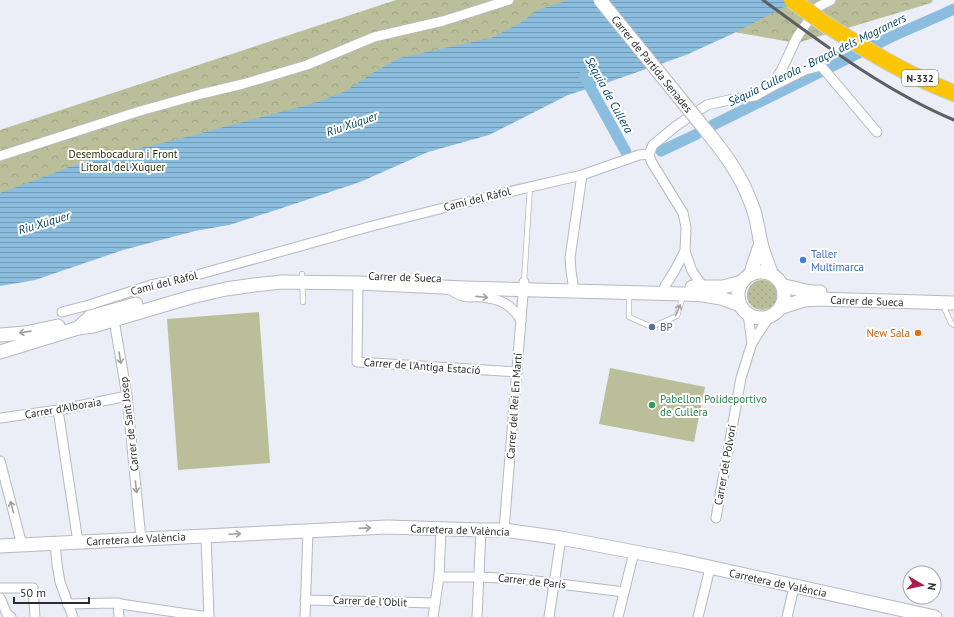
<svg xmlns="http://www.w3.org/2000/svg" width="954" height="617" font-family="'PT Sans',sans-serif">
<style>
.grass{fill:url(#grass-dots)}
.park{fill:url(#park-crowns)}
.pitch{fill:#babf9a}
.water{fill:url(#water-rules)}
.lines{fill:none;stroke-linecap:round;stroke-linejoin:round}
.canal{stroke:#8bbdde;stroke-width:11}
.lane-casing{stroke:#b7b8c1;stroke-width:6}
.street-casing{stroke:#b7b8c1;stroke-width:11}
.secondary-casing{stroke:#b7b8c1;stroke-width:15}
.highway-casing{stroke:#cccccd;stroke-width:18}
.lane{stroke:#fff;stroke-width:4.5}
.street{stroke:#fff;stroke-width:9}
.secondary{stroke:#fff;stroke-width:13}
.highway{stroke:#fcc607;stroke-width:16}
.rail{stroke:#5e5f63;stroke-width:3}
.secondary-bridge-casing{stroke:#b7b8c1;stroke-width:15;stroke-linecap:butt}
.highway-bridge-casing{stroke:#cccccd;stroke-width:18;stroke-linecap:butt}
.secondary-bridge{stroke:#fff;stroke-width:13}
.highway-bridge{stroke:#fcc607;stroke-width:16}
.oneway{stroke:#a0a0a1}
.shop-dot{fill:#3f7fe0;stroke:#fff;stroke-width:1.5}
.service-dot{fill:#5c6f8a;stroke:#fff;stroke-width:1.5}
.food-dot{fill:#e8710a;stroke:#fff;stroke-width:1.5}
.leisure-dot{fill:#2e9e5b;stroke:#fff;stroke-width:1.5}
.labels{text-anchor:middle;stroke-width:4;stroke-linejoin:round;paint-order:stroke}
.shield{fill:#fff;stroke:#6b6b6d;stroke-width:1}
.shield-label{font-size:10px;font-weight:bold;fill:#2b2c2f}
.street-label{font-size:11px;fill:#2b2c2f;stroke:#fff}
.park-label{font-size:11px;fill:#2e3107;stroke:#fff}
.shop-label{font-size:11px;fill:#366cbe;stroke:#fff;text-anchor:start}
.service-label{font-size:11px;fill:#4e5e75;stroke:#fff;text-anchor:start}
.food-label{font-size:11px;fill:#c56008;stroke:#fff;text-anchor:end}
.leisure-label{font-size:11px;fill:#27864d;stroke:#fff;text-anchor:start}
.water-label{font-size:12px;font-style:italic;fill:#074667;stroke:#fff}
</style>
<defs>
<pattern id="grass-dots" width="8" height="8" patternUnits="userSpaceOnUse"><rect width="8" height="8" fill="#babf9a"/><path d="M2 2h.1M6 6h.1" fill="none" stroke="#a0a485" stroke-width="1.8" stroke-linecap="round"/></pattern>
<pattern id="park-crowns" width="20" height="18" patternUnits="userSpaceOnUse"><rect width="20" height="18" fill="#babf9a"/><path d="M2 6a3 3 0 1 1 6 0M12 15a3 3 0 1 1 6 0" fill="none" stroke="#a0a485"/></pattern>
<pattern id="water-rules" width="6" height="5" patternUnits="userSpaceOnUse"><rect width="6" height="5" fill="#8bbdde"/><path d="M0 2.5h6" fill="none" stroke="#729ab4"/></pattern>
</defs>
<rect width="100%" height="100%" fill="#eceef7"/>
<!-- grass -->
<circle class="grass" cx="762" cy="295" r="15"/>
<!-- park -->
<path class="park" d="M396 0H933L931 3 797 43 728 31 0 267V130Z"/>
<!-- pitch -->
<g class="pitch">
<path d="M259 312 270 463 178 470 167 319Z"/>
<path d="M610 368 705 387 694 442 599 424Z"/>
</g>
<!-- water -->
<path class="water" d="M568 0H798L730 35 686 55 609 82 568 95 489 135 428 152 360 182 270 212 229 225 195 231 123 250 35 280 0 286V193L86 161 171 141 315 103 346 91 371 74 399 58 491 38 520 23 538 10Z"/>
<g class="lines">
<!-- canal -->
<g class="canal">
<path d="M584 76 626 152"/>
<path d="M713 125 893 36 941 15 954 9"/>
<path d="M661 151 697 134"/>
</g>
<defs>
<g id="lane">
<path d="M302 274 303 302"/>
<path d="M524 282 530 186"/>
<path d="M629 293V317L652 327 677 316 683 296"/>
<path d="M943 305 951 323 954 325"/>
</g>
<g id="street">
<path d="M771 87 805 70 821 66 877 132"/>
<path d="M649 154 653 145 676 126 707 105 729 100 755 96 771 87 782 69 797 37 818 7 831 0"/>
<path d="M649 154 651 161 683 213 686 227 685 251 692 271 704 288"/>
<path d="M0 156 140 111 201 94 243 84 307 65 374 37 443 21 509 0"/>
<path d="M358 283 357 362 517 372"/>
<path d="M573 284 571 271 570 258 582 175"/>
<path d="M665 286 675 270 685 251"/>
<path d="M448 289C453 291 458 295 463 296 468 298 476 296 482 297 500 299 511 304 521 320"/>
<path d="M62 312 89 305 151 285 186 278 372 226 495 195 582 175 639 155 649 154"/>
<path d="M113 314 127 396 141 539"/>
<path d="M748 314 752 343"/>
<path d="M58 410 78 542"/>
<path d="M0 418 58 410 127 396"/>
<path d="M0 461 22 545"/>
<path d="M716 518 741 378 752 343 769 317"/>
<path d="M504 530 524 282"/>
<path d="M206 536 209 617"/>
<path d="M55 543 57 564 60 582 73 617"/>
<path d="M439 577H479L520 579 624 592"/>
<path d="M0 588H33L35 617"/>
<path d="M0 598 7 614 11 617"/>
<path d="M305 600 435 603"/>
<path d="M118 603 119 617"/>
<path d="M67 604 114 603 208 617"/>
<path d="M305 617 308 531"/>
<path d="M433 617 439 577 441 529"/>
<path d="M477 617 481 530"/>
<path d="M549 617 561 538"/>
<path d="M618 617 634 552"/>
<path d="M698 617 710 568"/>
<path d="M787 617 794 587"/>
</g>
<g id="secondary">
<path d="M704 128C723 151 741 175 751 203 757 216 758 231 761 244 764 254 768 264 771 273"/>
<circle cx="761" cy="295" r="23"/>
<path d="M751 274 753 266 761 243"/>
<path d="M783 286C797 288 806 293 820 292"/>
<path d="M692 287H723L742 282"/>
<path d="M782 307 804 300 818 299 954 303"/>
<path d="M78 328 90 317 136 304"/>
<path d="M0 335 25 333 58 326"/>
<path d="M0 352 78 328 93 326 191 297 226 289 254 285 281 282 358 283 464 288 684 294 703 295 721 298 740 305"/>
<path d="M0 546 387 527 481 530H504L561 538 682 561 935 617"/>
</g>
<path id="highway" d="M825 24C867 50 908 76 954 93"/>
</defs>
<!-- lane casing -->
<use href="#lane" class="lane-casing"/>
<!-- street casing -->
<use href="#street" class="street-casing"/>
<!-- secondary casing -->
<use href="#secondary" class="secondary-casing"/>
<!-- highway casing -->
<use href="#highway" class="highway-casing"/>
<!-- lane -->
<use href="#lane" class="lane"/>
<!-- street -->
<use href="#street" class="street"/>
<!-- secondary -->
<use href="#secondary" class="secondary"/>
<!-- highway -->
<use href="#highway" class="highway"/>
<!-- rail -->
<path class="rail" d="M763 0C823 44 885 91 954 120"/>
<defs>
<path id="secondary-bridge" d="M600 0 704 128"/>
<path id="highway-bridge" d="M792 0 825 24"/>
</defs>
<!-- secondary-bridge casing -->
<use href="#secondary-bridge" class="secondary-bridge-casing"/>
<!-- highway-bridge casing -->
<use href="#highway-bridge" class="highway-bridge-casing"/>
<!-- secondary-bridge -->
<use href="#secondary-bridge" class="secondary-bridge"/>
<!-- highway-bridge -->
<use href="#highway-bridge" class="highway-bridge"/>
</g>
<!-- one-way arrows -->
<defs><path id="oneway-shaft" d="M-6 0H5M1.5-3L5.5 0L1.5 3" fill="none" stroke-width="1.6" stroke-linecap="round" stroke-linejoin="round"/></defs>
<g class="oneway">
<use href="#oneway-shaft" transform="translate(482 297) rotate(6)"/>
<use href="#oneway-shaft" transform="translate(678 310) rotate(-67)"/>
<use href="#oneway-shaft" transform="translate(25 332) rotate(172)"/>
<use href="#oneway-shaft" transform="translate(120 358) rotate(81)"/>
<use href="#oneway-shaft" transform="translate(136 487) rotate(84)"/>
<use href="#oneway-shaft" transform="translate(12 507) rotate(-105)"/>
<use href="#oneway-shaft" transform="translate(365 528) rotate(-2)"/>
<use href="#oneway-shaft" transform="translate(235 534) rotate(-3)"/>
</g>
<!-- markers -->
<circle class="shop-dot" cx="803" cy="260" r="4"/>
<circle class="service-dot" cx="652" cy="327" r="4"/>
<circle class="food-dot" cx="918" cy="333" r="4"/>
<circle class="leisure-dot" cx="652" cy="405" r="4"/>
<g class="labels">
<!-- shield labels -->
<rect class="shield" x="902" y="70" width="36" height="16" rx="3"/>
<g class="shield-label">
<text x="920" y="82">N-332</text>
</g>
<!-- street labels -->
<g class="street-label">
<text transform="translate(652 64) rotate(51)" y="4">Carrer de Partida Senades</text>
<text transform="translate(477 199) rotate(-14)" y="4">Camí del Ràfol</text>
<text transform="translate(405 277) rotate(2)" y="4">Carrer de Sueca</text>
<text transform="translate(164 283) rotate(-14)" y="4">Camí del Ràfol</text>
<text transform="translate(867 301) rotate(2)" y="4">Carrer de Sueca</text>
<text transform="translate(422 366) rotate(4)" y="4">Carrer de l'Antiga Estació</text>
<text transform="translate(514 406) rotate(-86)" y="4">Carrer del Rei En Martí</text>
<text transform="translate(63 408) rotate(-10)" y="4">Carrer d'Alboraia</text>
<text transform="translate(129 424) rotate(-97)" y="4">Carrer de Sant Josep</text>
<text transform="translate(725 465) rotate(-80)" y="4">Carrer del Polvorí</text>
<text transform="translate(460 530) rotate(2)" y="4">Carretera de València</text>
<text transform="translate(136 539) rotate(-3)" y="4">Carretera de València</text>
<text transform="translate(532 581) rotate(6)" y="4">Carrer de París</text>
<text transform="translate(778 583) rotate(12)" y="4">Carretera de València</text>
<text transform="translate(370 601) rotate(2)" y="4">Carrer de l'Oblit</text>
</g>
<!-- park labels -->
<g class="park-label">
<text x="123" y="158">Desembocadura i Front<tspan x="123" dy="13">Litoral del Xúquer</tspan></text>
</g>
<!-- shop labels -->
<g class="shop-label">
<text x="811" y="258">Taller<tspan x="811" dy="13">Multimarca</tspan></text>
</g>
<!-- service labels -->
<g class="service-label">
<text x="660" y="331">BP</text>
</g>
<!-- food labels -->
<g class="food-label">
<text x="910" y="337">New Sala</text>
</g>
<!-- leisure labels -->
<g class="leisure-label">
<text x="660" y="403">Pabellon Polideportivo<tspan x="660" dy="13">de Cullera</tspan></text>
</g>
<!-- water labels -->
<g class="water-label">
<text transform="translate(817 60) rotate(-26)" y="4">Sèquia Cullerola - Braçal dels Magraners</text>
<text transform="translate(609 95) rotate(61)" y="4">Sèquia de Cullera</text>
<text transform="translate(352 124) rotate(-19)" y="4">Riu Xúquer</text>
<text transform="translate(44 223) rotate(-17)" y="4">Riu Xúquer</text>
</g>
</g>
<!-- north arrow -->
<g transform="translate(922 585) rotate(99)"><circle r="19" fill="#ffffff" stroke="#aaabac"/>
<path d="M0-3L7 15L0 10L-7 15Z" fill="#ae1b48"/>
<text y="-6" font-size="11" font-weight="bold" text-anchor="middle" fill="#2b2c2f">N</text>
</g>
<!-- scale -->
<path d="M14 597v6h75v-6" fill="none" stroke="#2b2c2f" stroke-width="2"/>
<text x="20" y="597" font-size="12" fill="#2b2c2f" stroke="#ffffff" stroke-width="3" paint-order="stroke">50 m</text>
</svg>
